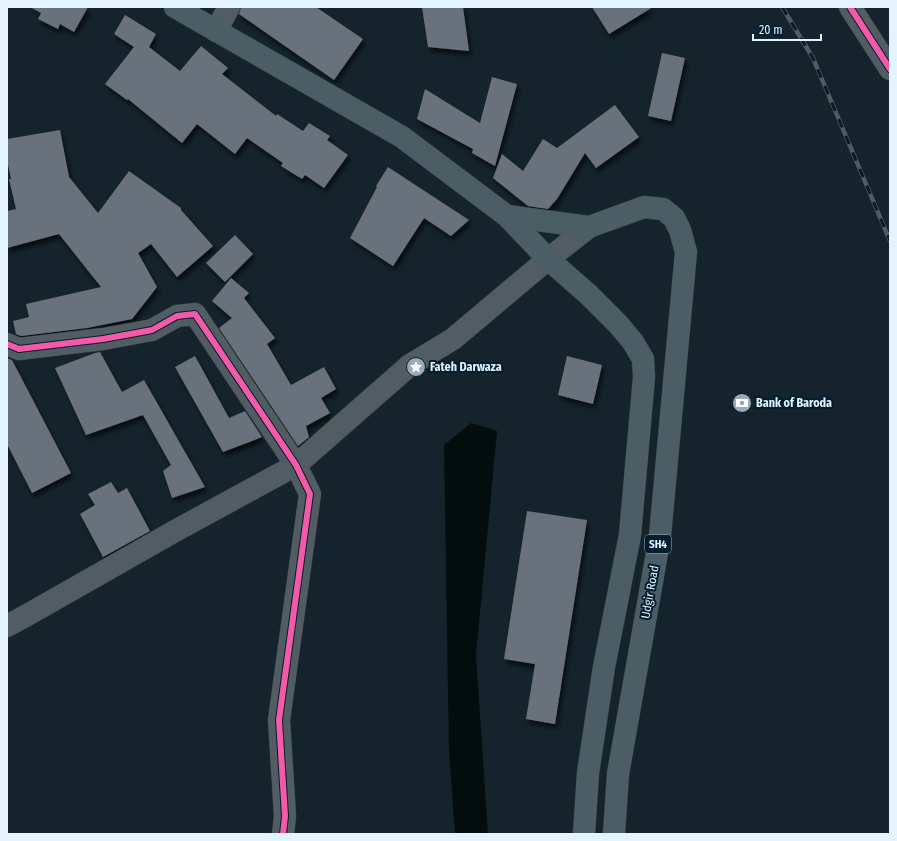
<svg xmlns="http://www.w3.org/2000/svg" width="897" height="841" font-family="'Fira Sans Condensed',sans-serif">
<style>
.water{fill:#030e0c}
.building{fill:#69717b;filter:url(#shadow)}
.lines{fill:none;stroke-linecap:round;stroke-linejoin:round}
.minor-casing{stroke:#343f47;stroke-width:23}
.tertiary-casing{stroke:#343f47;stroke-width:23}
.secondary-casing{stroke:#343f47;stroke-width:23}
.trunk-casing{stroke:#343f47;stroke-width:23}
.minor{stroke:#515c63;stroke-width:22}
.tertiary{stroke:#515c63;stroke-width:22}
.secondary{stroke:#515c63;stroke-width:22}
.trunk{stroke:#4b5e66;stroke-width:22}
.rail-casing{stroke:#505c63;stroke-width:4.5}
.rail{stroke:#021d2d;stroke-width:3;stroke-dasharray:9;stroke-linecap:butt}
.cycleway-casing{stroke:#021d2d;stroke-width:8}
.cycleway{stroke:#f35aa7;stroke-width:6}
.labels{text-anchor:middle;stroke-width:4;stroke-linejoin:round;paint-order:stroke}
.shield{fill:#021d2d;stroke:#a0b3c0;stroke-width:1}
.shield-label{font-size:11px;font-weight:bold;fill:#e3f3ff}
.poi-label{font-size:12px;font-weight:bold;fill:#e3f3ff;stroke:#021d2d;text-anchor:start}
.street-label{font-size:12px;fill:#e3f3ff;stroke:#021d2d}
</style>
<defs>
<filter id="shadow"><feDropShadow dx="2.5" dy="4.5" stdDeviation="2" flood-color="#0009"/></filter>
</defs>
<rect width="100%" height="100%" fill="#14232c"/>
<!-- water -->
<path class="water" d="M471 423 497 431 476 655 488 834H455L449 752 444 445Z"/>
<!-- building -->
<g class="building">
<path d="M30 7H88L74 32 60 24 58 29 38 19 41 13Z"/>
<path d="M241 7H316L363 39 334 80 239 14Z"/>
<path d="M422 7H463L469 51 428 47Z"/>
<path d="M592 7H653L609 34Z"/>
<path d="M125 15 156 34 149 47 180 71 201 46 228 68 222 74 276 116 277 114 303 131 309 123 330 136 327 140 348 155 324 188 305 175 302 179 281 166 283 163 247 138 235 154 197 124 182 143 128 99 127 100 105 84 134 47 114 34Z"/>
<path d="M662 53 685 58 671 121 648 116Z"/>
<path d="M492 77 517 84 495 166 472 153 473 149 417 119 425 89 480 123Z"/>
<path d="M615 105 639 137 596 168 585 153 557 199 548 209 528 206 493 178 502 154 523 171 543 139 557 148Z"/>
<path d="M60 130 69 177 98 213 129 171 181 208V210L213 246 177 277 151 244 138 253 157 287 132 319 87 328 21 336 16 334 13 321 29 317 26 304 101 287 59 234 7 248V211L16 209 9 179H11L7 160V139Z"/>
<path d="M388 167 469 220 451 236 424 218 393 266 350 238 377 187 376 186Z"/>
<path d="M235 235 253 254 225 282 206 263Z"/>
<path d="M231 278 249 293 244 298 275 338 267 344 291 385 324 367 336 389 321 398 330 413 306 426 309 437 298 446 219 328 232 318 212 301Z"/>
<path d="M100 352 122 392 144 380 205 487 172 498 163 471 171 465 143 415 86 435 55 368 95 353Z"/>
<path d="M195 356 229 418 245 411 262 437 223 452 175 367Z"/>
<path d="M567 356 602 365 593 404 558 395Z"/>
<path d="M7 358 12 360 71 473 32 493 7 444Z"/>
<path d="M111 482 118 493 127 488 150 531 103 557 80 514 95 505 88 494Z"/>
<path d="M527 511 587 520 555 724 526 719 535 664 504 659Z"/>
</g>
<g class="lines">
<defs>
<g id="minor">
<path d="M216 31 229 7"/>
<path d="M7 344 19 349 103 339 136 333 152 330 177 316 195 314 296 465 310 494 279 720 285 816 283 834"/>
</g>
<path id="tertiary" d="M850 7 890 69"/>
<path id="secondary" d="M7 626 29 614 175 531 296 465 410 365 453 339 548 259 589 227"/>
<g id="trunk">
<path d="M175 7 402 137 507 216 548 259 589 295 618 324 633 342 643 359 644 377 630 535 604 667 588 773 584 834"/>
<path d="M507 216 589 227 644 207 663 209 674 218 680 230 686 252 660 536 618 774 614 834"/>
</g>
</defs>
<!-- minor casing -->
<use href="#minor" class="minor-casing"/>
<!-- tertiary casing -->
<use href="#tertiary" class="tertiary-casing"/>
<!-- secondary casing -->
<use href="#secondary" class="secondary-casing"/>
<!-- trunk casing -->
<use href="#trunk" class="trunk-casing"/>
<!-- minor -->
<use href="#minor" class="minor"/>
<!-- tertiary -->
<use href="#tertiary" class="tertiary"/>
<!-- secondary -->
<use href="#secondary" class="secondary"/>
<!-- trunk -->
<use href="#trunk" class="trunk"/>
<defs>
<path id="rail" d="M782 7 813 58 890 241"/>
</defs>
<!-- rail casing -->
<use href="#rail" class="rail-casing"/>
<!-- rail -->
<use href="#rail" class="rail"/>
<defs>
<g id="cycleway">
<path d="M850 7 890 69"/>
<path d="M7 344 19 349 103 339 136 333 152 330 177 316 195 314 296 465 310 494 279 720 285 816 283 834"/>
</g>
</defs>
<!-- cycleway casing -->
<use href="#cycleway" class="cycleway-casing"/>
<!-- cycleway -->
<use href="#cycleway" class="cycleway"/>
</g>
<!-- icons -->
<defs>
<symbol id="sight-disc" viewBox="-11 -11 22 22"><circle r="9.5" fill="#9baab5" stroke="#021d2d"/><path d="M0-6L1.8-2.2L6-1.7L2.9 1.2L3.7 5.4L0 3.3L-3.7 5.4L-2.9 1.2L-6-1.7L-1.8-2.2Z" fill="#fff"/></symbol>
<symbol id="bank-disc" viewBox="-11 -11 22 22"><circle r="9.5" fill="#9baab5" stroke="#021d2d"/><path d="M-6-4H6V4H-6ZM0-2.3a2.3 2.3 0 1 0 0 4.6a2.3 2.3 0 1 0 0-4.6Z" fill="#fff"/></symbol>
</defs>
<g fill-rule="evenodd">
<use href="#sight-disc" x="405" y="356" width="22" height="22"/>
<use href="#bank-disc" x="731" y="392" width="22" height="22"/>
</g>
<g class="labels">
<!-- shield labels -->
<rect class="shield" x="645" y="535" width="26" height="18" rx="3"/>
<g class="shield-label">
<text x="658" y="548">SH4</text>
</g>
<!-- poi labels -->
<g class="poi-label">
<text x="430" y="371">Fateh Darwaza</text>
<text x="756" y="407">Bank of Baroda</text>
</g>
<!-- street labels -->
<g class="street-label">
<text transform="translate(650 592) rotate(-80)" y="4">Udgir Road</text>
</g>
</g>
<!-- border -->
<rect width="897" height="841" fill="none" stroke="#e3f3ff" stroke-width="16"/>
<!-- scale -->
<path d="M753 34v6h68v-6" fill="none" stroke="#e3f3ff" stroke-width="2"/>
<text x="759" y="34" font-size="12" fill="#e3f3ff" stroke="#021d2d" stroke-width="3" paint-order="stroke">20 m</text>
</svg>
